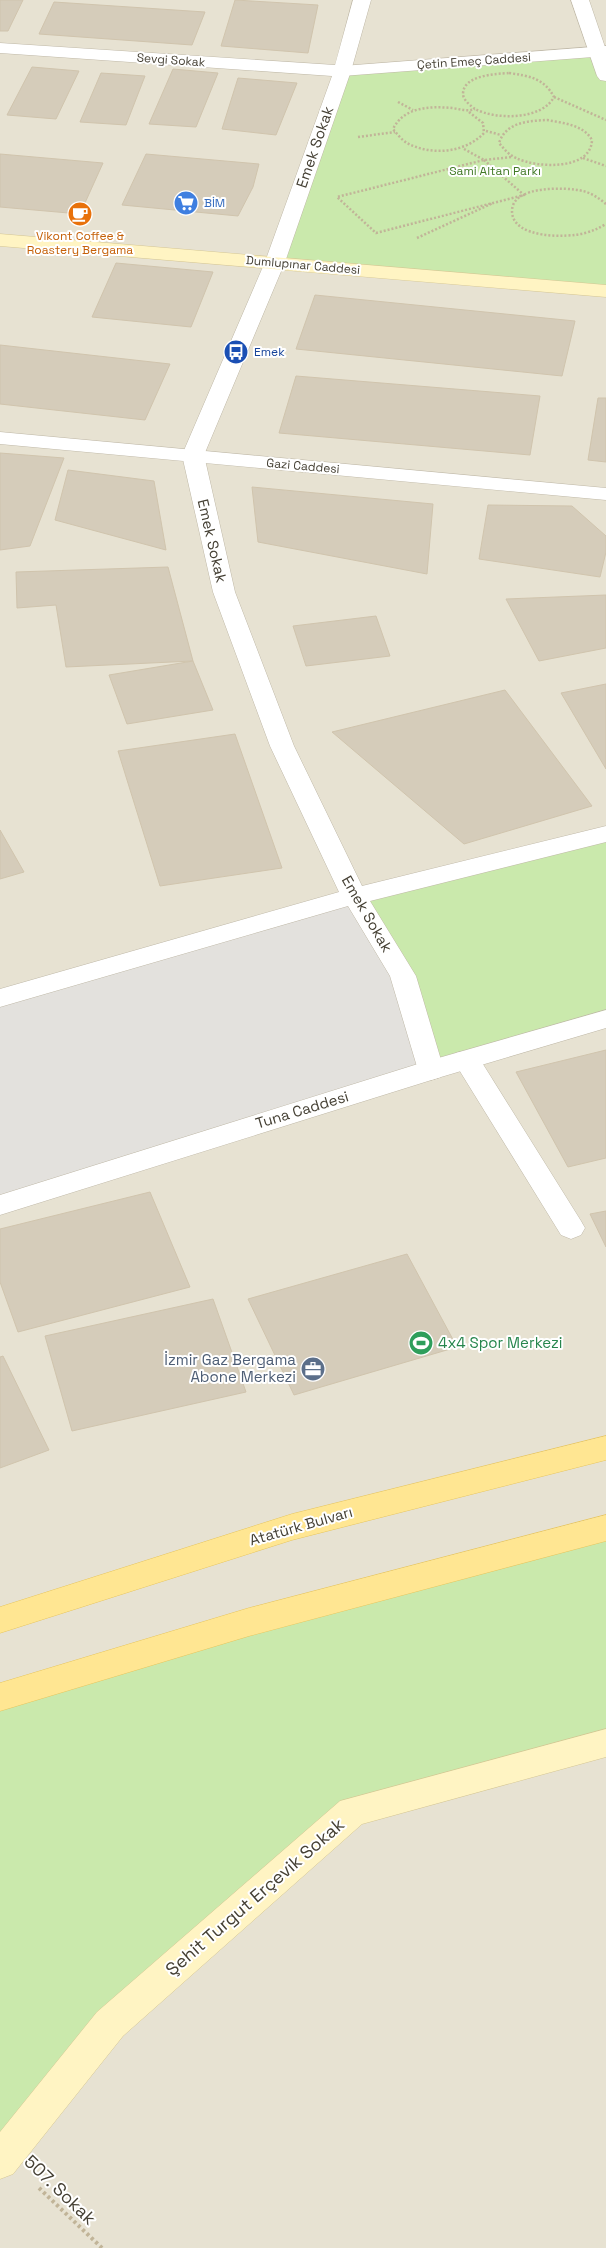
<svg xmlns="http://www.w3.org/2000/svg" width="606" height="2248" font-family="'Space Grotesk',sans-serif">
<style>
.residential{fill:#e7e2d2}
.green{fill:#cae9ac}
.parking{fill:#e3e1dd}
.building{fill:#d5ccba;stroke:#d0c4ad}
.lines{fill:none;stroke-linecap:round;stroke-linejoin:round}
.minor-casing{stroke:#bfb8a7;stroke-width:1}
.tertiary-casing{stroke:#bfb8a7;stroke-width:1}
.secondary-casing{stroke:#d5c693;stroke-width:1}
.primary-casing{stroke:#e7c55e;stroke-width:1}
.path-far1{stroke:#c1b498;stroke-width:2.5;stroke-dasharray:2 2;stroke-linecap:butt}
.path{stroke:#c1b498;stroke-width:4;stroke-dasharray:3 3;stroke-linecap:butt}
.minor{fill:#fff;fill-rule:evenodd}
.tertiary{fill:#fff;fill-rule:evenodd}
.secondary{fill:#fff4c3;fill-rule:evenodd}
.primary{fill:#ffe692;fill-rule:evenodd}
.labels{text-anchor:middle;stroke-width:4;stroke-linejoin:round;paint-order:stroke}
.far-street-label{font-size:12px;fill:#454034;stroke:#fff}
.far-park-label{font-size:12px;fill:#417926;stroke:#fff}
.far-shop-label{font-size:12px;fill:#366cbe;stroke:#fff;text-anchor:start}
.far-food-label{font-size:12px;fill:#c56008;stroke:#fff}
.far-transit-label{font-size:12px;fill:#164399;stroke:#fff;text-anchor:start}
.street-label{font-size:15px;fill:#454034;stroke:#fff}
.leisure-label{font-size:15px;fill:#27864d;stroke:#fff;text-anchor:start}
.service-label{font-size:15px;fill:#4e5e75;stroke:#fff;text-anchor:end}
.near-street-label{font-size:18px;fill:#454034;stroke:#fff}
</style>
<rect width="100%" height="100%" fill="#f3efe5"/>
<!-- residential -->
<rect class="residential" x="0" y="0" width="606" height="2248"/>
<!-- green -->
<g class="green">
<path d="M599 51 606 76V291L275 262 342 71Z"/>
<path d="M606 834V1019L431 1070 354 896Z"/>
<path d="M606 1528V1743L352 1812 0 2151V1697Z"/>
</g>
<!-- parking -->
<path class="parking" d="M354 896 403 976 431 1070 0 1205V998Z"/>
<!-- building -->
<g class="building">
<path d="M0 0H23L8 31H0Z"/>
<path d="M235 0 318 5 308 53 221 46Z"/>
<path d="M54 2 205 12 192 45 39 34Z"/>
<path d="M32 67 79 71 56 119 7 115Z"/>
<path d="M173 69 218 73 196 127 149 124Z"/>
<path d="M101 73 145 76 126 125 80 122Z"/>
<path d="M238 78 297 83 276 135 222 129Z"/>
<path d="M0 154 103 163 80 214 0 207Z"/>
<path d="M146 154 259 164 253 187 238 216 122 205Z"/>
<path d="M116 263 213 272 191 327 92 317Z"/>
<path d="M315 295 575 321 562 376 296 349Z"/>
<path d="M0 345 170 364 145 420 0 404Z"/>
<path d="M296 376 540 396 530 455 279 433Z"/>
<path d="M598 398H606V462L588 460Z"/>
<path d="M0 453 64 458 30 546 0 550Z"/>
<path d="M68 470 154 481 166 550 55 520Z"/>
<path d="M252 487 433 504 427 574 258 542Z"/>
<path d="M488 505 572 506 606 536V552L600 577 479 559Z"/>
<path d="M168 567 193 661 66 667 56 605 17 608 16 572Z"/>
<path d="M606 595V648L539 661 506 599Z"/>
<path d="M376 616 390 656 306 666 293 626Z"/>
<path d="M193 661 213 710 127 724 109 675Z"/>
<path d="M606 684V769L561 693Z"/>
<path d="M505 690 592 806 464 844 332 732Z"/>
<path d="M235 734 282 868 160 886 118 751Z"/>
<path d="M0 830 24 872 0 879Z"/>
<path d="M606 1050V1158L568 1167 516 1072Z"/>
<path d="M150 1192 190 1287 18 1332 0 1282V1229Z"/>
<path d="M606 1211V1247L590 1214Z"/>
<path d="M407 1254 457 1347 294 1395 248 1299Z"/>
<path d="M213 1299 246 1392 72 1431 45 1336Z"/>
<path d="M3 1356 49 1450 0 1468V1357Z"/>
</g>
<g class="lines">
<defs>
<g id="minor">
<path d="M353 0H371L351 71 285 262 204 455 235 592 294 746 362 886 606 826V842L370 901 416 976 444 1070 441 1077 431 1080 421 1077 418 1070 390 976 348 906 0 1007V989L339 892 270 746 213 592 182 455 265 262 332 76 0 53V43L335 65Z"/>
<path d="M571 0H589L606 50V81L600 80 597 76Z"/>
<path d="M466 1051 476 1053 581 1221 585 1228 581 1235 571 1239 561 1235 453 1060 456 1053Z"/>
</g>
<g id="tertiary">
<path d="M606 46V56L342 76 336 75 333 71 336 67 342 66Z"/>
<path d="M0 432 606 488V500L0 444Z"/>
<path d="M606 1010V1028L441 1077 0 1215V1195L421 1063Z"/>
</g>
<g id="secondary">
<path d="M0 234 606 285V297L0 246Z"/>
<path d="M606 1729V1757L362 1824 123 2036 13 2174 0 2179V2132L97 2012 340 1801Z"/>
</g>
<g id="primary">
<path d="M606 1436V1460L292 1540 0 1633V1607L292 1514Z"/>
<path d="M606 1515V1541L249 1636 0 1711V1683L249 1608Z"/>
</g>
</defs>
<!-- minor casing -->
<use href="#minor" class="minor-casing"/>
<!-- tertiary casing -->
<use href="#tertiary" class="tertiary-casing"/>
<!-- secondary casing -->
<use href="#secondary" class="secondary-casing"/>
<!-- primary casing -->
<use href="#primary" class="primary-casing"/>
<!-- path-far1 -->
<g class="path-far1">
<path d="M509 73C529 76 544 78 554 97 542 120 496 120 475 109 471 106 463 100 463 94 463 75 496 74 509 73Z"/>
<path d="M554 97 606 120"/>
<path d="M398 102 413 110"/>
<path d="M469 112 483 123 484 133C465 153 431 156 407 143 402 140 397 134 393 129 404 107 429 106 452 108 460 109 467 112 475 109"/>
<path d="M547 120C563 123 584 125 592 140 591 171 536 168 516 158 509 155 504 149 499 143 506 122 528 121 547 120Z"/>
<path d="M486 131 501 135"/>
<path d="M358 137 395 132"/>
<path d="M464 149 484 160 512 157"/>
<path d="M583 158 606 166"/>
<path d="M484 160 524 195 376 233 337 197Z"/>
<path d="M606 204C599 198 591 193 583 191 566 187 512 185 512 211 512 239 567 238 585 233 593 231 599 228 606 224"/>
<path d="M417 238 493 203"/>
</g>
<!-- path -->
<path class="path" d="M39 2188 102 2248"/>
<!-- minor -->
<use href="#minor" class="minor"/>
<!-- tertiary -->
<use href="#tertiary" class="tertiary"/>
<!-- secondary -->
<use href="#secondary" class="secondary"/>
<!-- primary -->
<use href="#primary" class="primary"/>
</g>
<!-- icons -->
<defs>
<symbol id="supermarket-disc" viewBox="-11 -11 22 22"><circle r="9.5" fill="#3f7fe0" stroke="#fff"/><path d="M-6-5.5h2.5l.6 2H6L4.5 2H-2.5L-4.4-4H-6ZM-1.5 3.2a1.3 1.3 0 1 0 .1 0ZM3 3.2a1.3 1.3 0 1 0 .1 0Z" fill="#fff"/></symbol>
<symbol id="cafe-disc" viewBox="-11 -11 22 22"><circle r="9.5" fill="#e8710a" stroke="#fff"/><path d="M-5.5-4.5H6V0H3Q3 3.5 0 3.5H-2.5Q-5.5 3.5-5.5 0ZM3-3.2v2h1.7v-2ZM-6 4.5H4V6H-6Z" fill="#fff"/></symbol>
<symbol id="bus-disc" viewBox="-11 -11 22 22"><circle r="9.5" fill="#1a4fb4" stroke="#fff"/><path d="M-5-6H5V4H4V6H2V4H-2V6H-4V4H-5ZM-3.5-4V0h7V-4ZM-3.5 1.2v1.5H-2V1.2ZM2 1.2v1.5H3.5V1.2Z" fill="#fff"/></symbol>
<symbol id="stadium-disc" viewBox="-11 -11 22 22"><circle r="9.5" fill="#2e9e5b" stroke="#fff"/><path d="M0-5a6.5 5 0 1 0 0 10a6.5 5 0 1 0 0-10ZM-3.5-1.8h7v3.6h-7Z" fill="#fff"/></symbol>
<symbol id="office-disc" viewBox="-11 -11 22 22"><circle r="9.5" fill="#5c6f8a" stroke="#fff"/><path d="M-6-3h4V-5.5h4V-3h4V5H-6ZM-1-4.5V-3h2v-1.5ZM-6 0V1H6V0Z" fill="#fff"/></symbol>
</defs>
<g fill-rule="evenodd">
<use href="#supermarket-disc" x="172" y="189" width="28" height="28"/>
<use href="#cafe-disc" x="66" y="200" width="28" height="28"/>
<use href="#bus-disc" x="222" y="338" width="28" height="28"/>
<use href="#stadium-disc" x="407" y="1329" width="28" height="28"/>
<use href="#office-disc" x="299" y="1355" width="28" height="28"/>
</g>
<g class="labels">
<!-- far-street labels -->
<g class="far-street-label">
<text transform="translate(171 60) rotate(4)" y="4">Sevgi Sokak</text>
<text transform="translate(474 61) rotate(-4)" y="4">Çetin Emeç Caddesi</text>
<text transform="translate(303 265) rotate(5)" y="4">Dumlupınar Caddesi</text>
<text transform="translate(303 466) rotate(5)" y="4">Gazi Caddesi</text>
</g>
<!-- far-park labels -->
<g class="far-park-label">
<text x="495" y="175">Sami Altan Parkı</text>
</g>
<!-- far-shop labels -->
<g class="far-shop-label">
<text x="204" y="207">BİM</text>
</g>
<!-- far-food labels -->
<g class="far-food-label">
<text x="80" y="240">Vikont Coffee &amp;<tspan x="80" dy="14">Roastery Bergama</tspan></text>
</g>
<!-- far-transit labels -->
<g class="far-transit-label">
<text x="254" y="356">Emek</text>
</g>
<!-- street labels -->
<g class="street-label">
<text transform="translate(315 147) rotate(-71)" y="5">Emek Sokak</text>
<text transform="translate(212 541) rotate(77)" y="5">Emek Sokak</text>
<text transform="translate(367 914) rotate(60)" y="5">Emek Sokak</text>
<text transform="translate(302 1110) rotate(-17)" y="5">Tuna Caddesi</text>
<text transform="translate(301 1526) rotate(-16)" y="5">Atatürk Bulvarı</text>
</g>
<!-- leisure labels -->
<g class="leisure-label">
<text x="438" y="1348">4x4 Spor Merkezi</text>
</g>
<!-- service labels -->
<g class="service-label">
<text x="296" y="1365">İzmir Gaz Bergama<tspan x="296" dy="17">Abone Merkezi</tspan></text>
</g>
<!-- near-street labels -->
<g class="near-street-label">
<text transform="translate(255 1897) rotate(-41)" y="6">Şehit Turgut Erçevik Sokak</text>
<text transform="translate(60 2190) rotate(44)" y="6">507. Sokak</text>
</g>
</g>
</svg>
